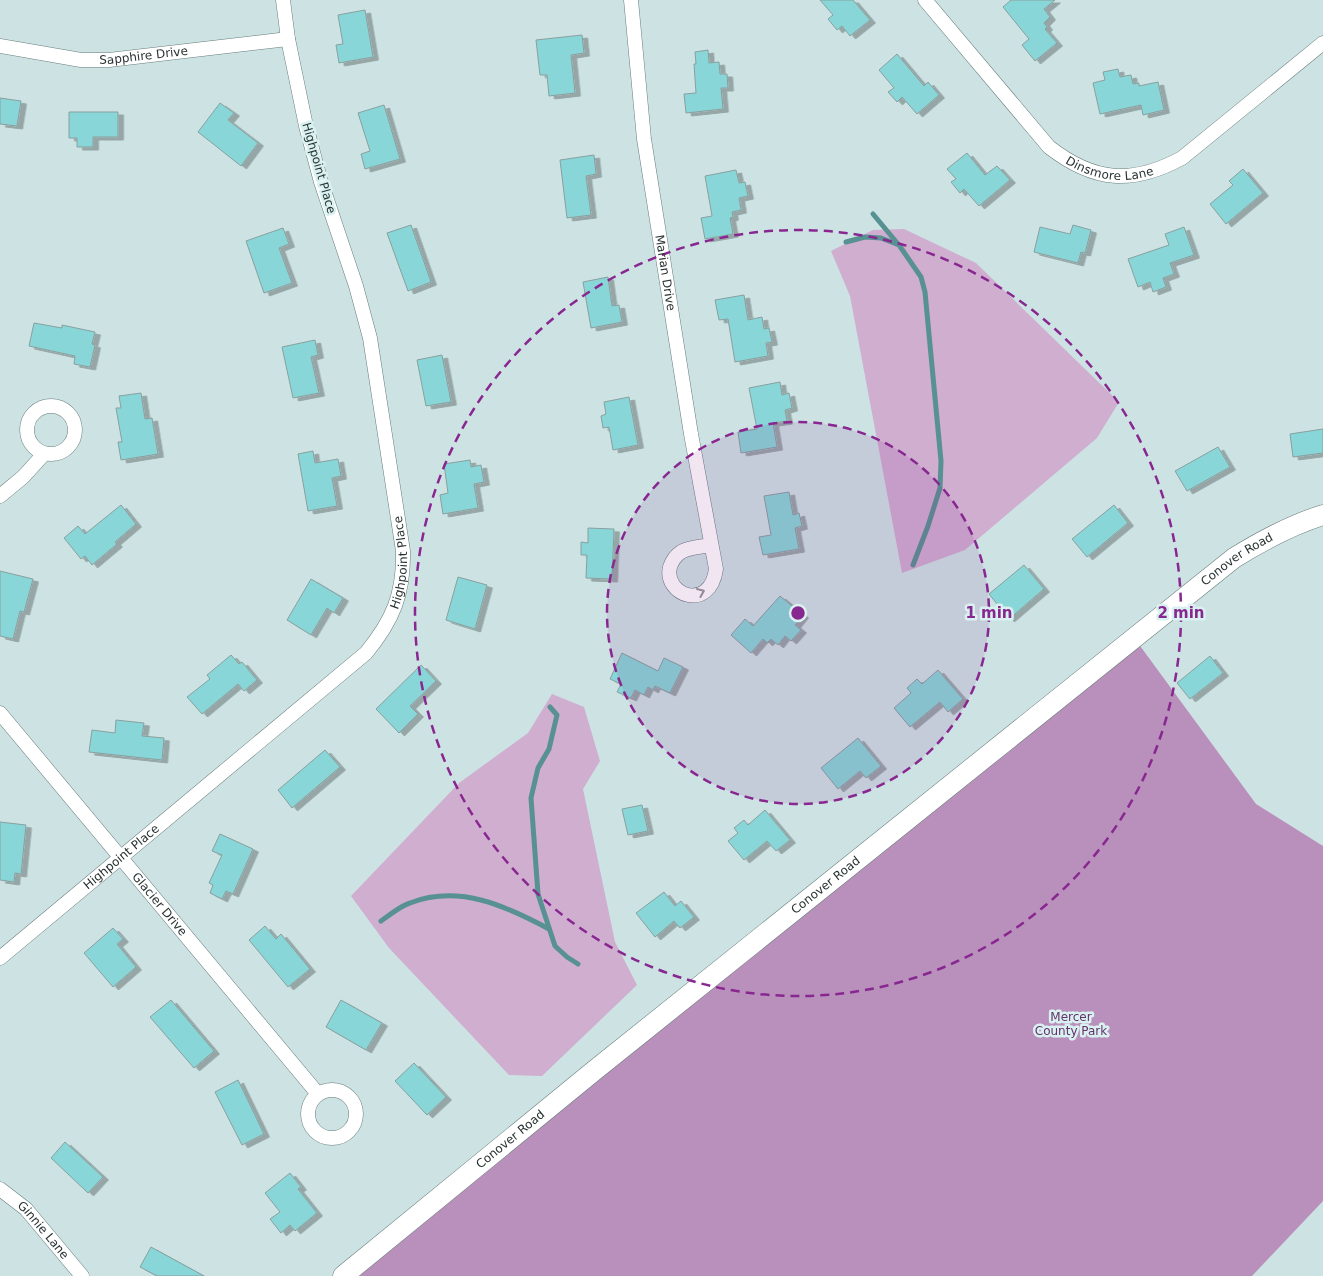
<svg xmlns="http://www.w3.org/2000/svg" width="1323" height="1276" font-family="'DejaVu Sans',sans-serif">
<style>
.green{fill:#cfaed0}
.forest{fill:#b990bb}
.lines{fill:none;stroke-linecap:round;stroke-linejoin:round}
.stream{stroke:#589192;stroke-width:5}
.building{fill:#88d6d7;stroke:#899f9f;filter:url(#shadow)}
.street-casing{stroke:#687c7c;stroke-width:15}
.secondary-casing{stroke:#687c7c;stroke-width:21}
.street{stroke:#fff;stroke-width:14}
.secondary{stroke:#fff;stroke-width:20}
.oneway{stroke:#949898}
.ring{fill:none;stroke:#892790;stroke-width:2.5;stroke-dasharray:9 6}
.labels{text-anchor:middle;stroke-width:5;stroke-linejoin:round;paint-order:stroke}
.street-label{font-size:12px;fill:#293232;stroke:#daf1f1}
.park-label{font-size:12px;fill:#653269;stroke:#daf1f1}
.centre{fill:#892790;stroke:#daf1f1;stroke-width:2.5}
.ring-label{font-size:15px;text-anchor:middle;font-weight:bold;fill:#892790;stroke:#daf1f1;stroke-width:5;stroke-linejoin:round;paint-order:stroke}
</style>
<defs>
<filter id="shadow"><feDropShadow dx="5.5" dy="3" stdDeviation="0" flood-color="#0004"/></filter>
</defs>
<rect width="100%" height="100%" fill="#cde3e3"/>
<!-- green -->
<g class="green">
<path d="M904 229 976 263 1119 402 1097 438 965 550 902 573 850 296 831 251 873 230Z"/>
<path d="M552 694 584 707 600 761 583 789 615 942 637 985 542 1076 509 1075 389 948 351 896 459 783 528 733Z"/>
</g>
<!-- forest -->
<path class="forest" d="M1135 639 1256 804 1323 846V1201L1252 1276H358Z"/>
<g class="lines">
<!-- stream -->
<g class="stream">
<path d="M873 214 898 244"/>
<path d="M846 242 865 237 881 238 899 245 921 277 925 292 941 461 940 488 928 526 913 565"/>
<path d="M550 707 557 715 549 749 538 768 531 798 538 894 555 946 567 957 578 964"/>
<path d="M381 921C390 915 400 906 410 903 459 884 506 906 549 929"/>
</g>
</g>
<!-- building -->
<g class="building">
<path d="M820 0H853L870 20 850 36 842 26 837 30 828 19 833 15Z"/>
<path d="M1011 0H1055L1044 9 1050 17 1044 23 1047 27 1045 29 1057 43 1035 61 1022 45 1029 39 1003 7Z"/>
<path d="M365 10 373 57 339 63 336 45 343 44 338 15Z"/>
<path d="M582 35 584 53 571 55 575 93 549 96 547 75H540L536 40Z"/>
<path d="M708 50 709 63 719 62 720 74H727L728 88H721L723 109 686 113 684 94 696 93 694 64H696L695 52Z"/>
<path d="M897 54 924 86 928 82 939 95 917 114 902 97 897 102 888 92 894 88 879 70Z"/>
<path d="M1118 69 1120 77 1131 75 1133 84 1139 83V86L1158 82 1164 110 1143 115 1141 105 1100 114 1093 83 1105 80 1103 72Z"/>
<path d="M0 98 21 101 17 126 0 124Z"/>
<path d="M220 103 234 113 228 120 258 143 241 166 198 132Z"/>
<path d="M384 105 400 159 365 169 361 154 370 151 358 113Z"/>
<path d="M69 112H118V137H93V147H77V138H69Z"/>
<path d="M967 153 985 175 997 166 1010 180 979 206 964 189 960 193 951 182 956 179 947 169Z"/>
<path d="M594 155 596 174 586 176 591 215 567 218 560 160Z"/>
<path d="M1243 169 1263 193 1226 224 1210 204 1233 185 1229 181Z"/>
<path d="M736 170 739 183 745 182 748 196 739 198 741 210 732 212 733 217 730 218 733 234 705 239 701 218 712 216 705 176Z"/>
<path d="M411 225 431 282 408 291 387 233Z"/>
<path d="M1073 225 1091 230 1085 253 1081 252 1078 263 1034 252 1040 227 1070 234Z"/>
<path d="M1184 227 1194 255 1170 263 1174 274 1163 278 1166 287 1153 292 1150 282 1138 287 1128 259 1169 245 1165 234Z"/>
<path d="M283 228 289 244 279 248 292 283 264 293 246 241Z"/>
<path d="M608 277 612 306 619 305 622 322 591 328 583 282Z"/>
<path d="M744 295 748 320 762 317 764 329 769 328 772 342 766 343 768 356 735 362 728 319 719 320 715 300Z"/>
<path d="M34 323 62 328V325L95 332 92 344 95 345 90 367 74 364 75 356 29 346Z"/>
<path d="M315 340 318 355 311 357 319 393 293 398 282 347Z"/>
<path d="M442 355 451 402 426 406 417 360Z"/>
<path d="M780 382 782 395 789 393 792 408 785 410 787 421 773 423 777 447 741 453 738 432 757 429 749 388Z"/>
<path d="M141 393 145 419 152 418 158 454 121 460 118 442H122L116 408H121L119 396Z"/>
<path d="M629 397 638 445 613 450 609 427 603 428 601 416 606 414 604 402Z"/>
<path d="M1323 429V453L1293 457 1290 434Z"/>
<path d="M1218 447 1230 467 1187 491 1175 471Z"/>
<path d="M313 451 315 463 338 459 341 476 332 478 337 506 308 511 298 454Z"/>
<path d="M470 460 471 467 481 465 484 482 474 484 478 508 443 514 440 495 448 493 444 464Z"/>
<path d="M789 492 793 515 799 513 802 526 795 528 799 549 763 555 759 537 771 535 764 496Z"/>
<path d="M121 505 136 524 115 542 117 544 92 565 85 556 81 559 64 538 78 526 85 534Z"/>
<path d="M1114 505 1128 523 1087 557 1072 539Z"/>
<path d="M588 528 614 529 612 579 586 578 587 555H581V542L588 543Z"/>
<path d="M1024 565 1044 589 1009 619 989 594Z"/>
<path d="M0 571 33 579 24 612 20 611 13 639 0 636Z"/>
<path d="M458 577 487 585 475 629 446 620Z"/>
<path d="M311 579 343 598 334 613 327 608 311 635 287 620Z"/>
<path d="M780 596 803 615 795 625 801 630 791 641 785 636 778 645 771 639 767 643 763 639 751 653 731 635 745 619 753 626Z"/>
<path d="M622 653 658 671 664 658 683 667 670 693 655 686 653 690 648 687 644 695 635 690 631 698 617 692 621 684 610 679Z"/>
<path d="M231 655 239 664 242 662 257 680 244 691 238 684 202 714 187 697 210 679 207 675Z"/>
<path d="M1210 656 1223 673 1190 699 1177 683Z"/>
<path d="M421 665 436 681 410 706 418 714 399 733 376 709Z"/>
<path d="M938 670 963 699 948 712 940 702 910 727 894 708 911 693 907 688 917 679 922 684Z"/>
<path d="M116 720 144 723 142 736 164 738 162 760 89 752 92 730 115 733Z"/>
<path d="M858 738 881 766 866 778 860 771 838 789 821 768Z"/>
<path d="M325 750 340 767 292 808 278 790Z"/>
<path d="M642 805 648 831 628 835 622 809Z"/>
<path d="M765 810 790 840 776 851 767 841 744 860 728 841 738 833 734 828 744 820 748 825Z"/>
<path d="M0 822 26 825 21 874 15 873 14 882 0 880Z"/>
<path d="M220 834 253 849 233 894 226 891 222 899 210 893 213 885 209 883 222 855 212 851Z"/>
<path d="M664 892 675 906 681 901 694 917 680 928 674 921 655 937 636 913Z"/>
<path d="M265 926 276 939 281 934 310 969 288 987 249 940Z"/>
<path d="M113 928 123 939 117 944 136 967 113 987 84 953Z"/>
<path d="M171 1000 214 1051 194 1068 150 1017Z"/>
<path d="M341 1000 382 1023 366 1050 326 1027Z"/>
<path d="M414 1063 446 1097 427 1115 395 1081Z"/>
<path d="M238 1080 264 1134 242 1145 215 1092Z"/>
<path d="M65 1142 103 1177 88 1193 51 1158Z"/>
<path d="M290 1173 301 1187 298 1189 317 1213 295 1231 290 1225 281 1233 270 1219 280 1212 265 1193Z"/>
<path d="M151 1247 204 1276H157L140 1267Z"/>
</g>
<g class="lines">
<defs>
<g id="street">
<path id="s1" d="M631 0 644 139 691 434 716 569C710 613 663 595 670 567 672 561 675 556 681 552 689 547 701 547 710 545"/>
<path id="s2" d="M925 0 1049 147C1094 182 1132 185 1182 158L1323 43"/>
<path id="s3" d="M0 46 81 60H109L288 39"/>
<circle cx="51" cy="430" r="24"/>
<path d="M0 496 23 477 44 454"/>
<path id="s4" d="M0 713 318 1094"/>
<path id="s5" d="M0 958 366 653C393 620 404 594 403 551L370 338 356 286 321 182 306 126 288 39 283 0"/>
<circle cx="332" cy="1114" r="24"/>
<path id="s6" d="M0 1189 26 1209 82 1276"/>
</g>
<g id="secondary">
<path id="s7" d="M343 1276 595 1070 1234 558C1263 540 1291 525 1323 515"/>
</g>
</defs>
<!-- street casing -->
<use href="#street" class="street-casing"/>
<!-- secondary casing -->
<use href="#secondary" class="secondary-casing"/>
<!-- street -->
<use href="#street" class="street"/>
<!-- secondary -->
<use href="#secondary" class="secondary"/>
</g>
<!-- one-way arrows -->
<defs><path id="oneway-chevron" d="M-2-3.5L2.5 0L-2 3.5" fill="none" stroke-width="1.6" stroke-linecap="round" stroke-linejoin="round" transform="scale(1.25)"/></defs>
<use class="oneway" href="#oneway-chevron" transform="translate(701 592) rotate(-23)"/>
<!-- distance rings -->
<circle cx="798" cy="613" r="191" fill="#892790" fill-opacity=".12"/>
<g class="ring">
<circle cx="798" cy="613" r="191"/>
<circle cx="798" cy="613" r="383"/>
</g>
<g class="labels">
<!-- street labels -->
<g class="street-label">
<text dy="4" stroke="none"><textPath href="#s3" startOffset="145">Sapphire Drive</textPath></text>
<text dy="4" stroke="none"><textPath href="#s2" startOffset="259">Dinsmore Lane</textPath></text>
<text transform="translate(319 168) rotate(74)" y="4">Highpoint Place</text>
<text dy="4" stroke="none"><textPath href="#s1" startOffset="275">Marian Drive</textPath></text>
<text dy="4" stroke="none"><textPath href="#s7" startOffset="1146">Conover Road</textPath></text>
<text dy="4" stroke="none"><textPath href="#s5" startOffset="576">Highpoint Place</textPath></text>
<text dy="4" stroke="none"><textPath href="#s5" startOffset="158">Highpoint Place</textPath></text>
<text dy="4" stroke="none"><textPath href="#s7" startOffset="621">Conover Road</textPath></text>
<text dy="4" stroke="none"><textPath href="#s4" startOffset="249">Glacier Drive</textPath></text>
<text dy="4" stroke="none"><textPath href="#s7" startOffset="216">Conover Road</textPath></text>
<text dy="4" stroke="none"><textPath href="#s6" startOffset="60">Ginnie Lane</textPath></text>
</g>
<!-- park labels -->
<g class="park-label">
<text x="1071" y="1021">Mercer<tspan x="1071" dy="14">County Park</tspan></text>
</g>
</g>
<circle cx="798" cy="613" r="8" class="centre"/>
<g class="ring-label">
<text x="989" y="618">1 min</text>
<text x="1181" y="618">2 min</text>
</g>
</svg>
